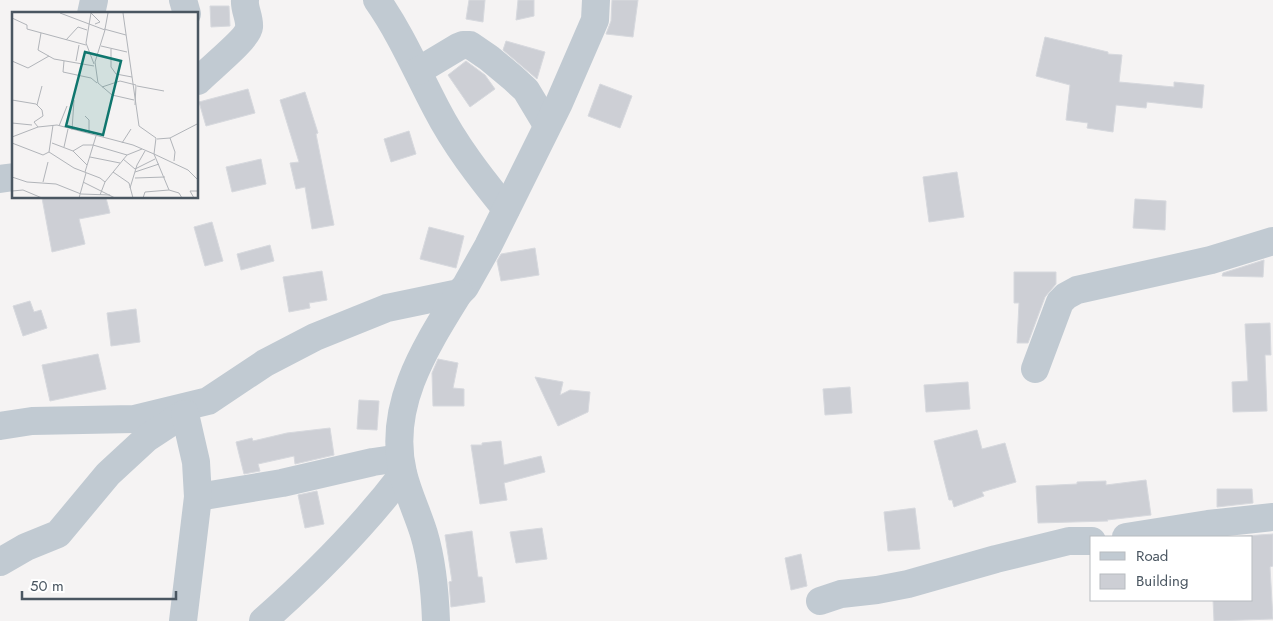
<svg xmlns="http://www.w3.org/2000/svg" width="1273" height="621" font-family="Jost,sans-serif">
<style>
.building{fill:#cdcfd5;stroke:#d7d9de}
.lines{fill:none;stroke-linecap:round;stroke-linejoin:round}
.minor{stroke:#c1cad2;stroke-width:28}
.inset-road{fill:none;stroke:#b1b4b9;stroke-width:1}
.view{fill:#0f766e;fill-opacity:0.15;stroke:#0f766e;stroke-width:2.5}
.inset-edge{fill:none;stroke:#4a5661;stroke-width:2.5}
</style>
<rect width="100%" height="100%" fill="#f5f3f3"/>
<!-- building -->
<g class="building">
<path d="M469 0H485L483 22 466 19Z"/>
<path d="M518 0H534V16L516 20Z"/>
<path d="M612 0H638L633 37 606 34 611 21Z"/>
<path d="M210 6H229L230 26 211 27Z"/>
<path d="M1045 37 1108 52V54L1122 55 1119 82 1174 87V82L1204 85 1202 108 1147 102 1146 108 1116 105 1113 132 1087 128 1088 123 1066 120 1070 85 1036 76Z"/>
<path d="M506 41 545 52 537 79 503 50Z"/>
<path d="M466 61 485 75 495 89 470 107 448 75Z"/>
<path d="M600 84 632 96 620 128 588 116Z"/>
<path d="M248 89 255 113 206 126 199 102Z"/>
<path d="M305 92 318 133 316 134 334 225 312 229 305 187 296 189 290 163 299 162 280 100Z"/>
<path d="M409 131 416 154 391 162 384 139Z"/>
<path d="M261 159 266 184 232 192 226 167Z"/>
<path d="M957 172 964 217 929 222 923 177Z"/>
<path d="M42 198H106L110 213 79 219 85 244 52 252Z"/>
<path d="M1135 199 1166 201 1165 230 1133 228Z"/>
<path d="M212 222 223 261 205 266 194 227Z"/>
<path d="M429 227 464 236 456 268 420 259Z"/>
<path d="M270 245 274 261 241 270 237 254Z"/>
<path d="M535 248 539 275 501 281 497 261 501 254Z"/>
<path d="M1264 260 1263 277 1222 276 1223 273Z"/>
<path d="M322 271 327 300 309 303 310 308 289 312 283 277Z"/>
<path d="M1014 272H1056V284L1045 297 1028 343H1017L1019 303H1014Z"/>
<path d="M30 301 34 312 41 310 47 328 23 336 13 306Z"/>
<path d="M136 309 140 342 111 346 107 313Z"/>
<path d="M1270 323 1271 355H1265L1267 411 1233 412 1232 382 1248 381 1245 324Z"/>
<path d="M98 354 106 389 50 401 42 365Z"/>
<path d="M438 359 458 363 453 388 464 389V406H433L432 373Z"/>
<path d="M535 377 563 382 560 395 570 390 590 392 588 412 558 426Z"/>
<path d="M968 382 970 409 926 412 924 385Z"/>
<path d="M850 387 852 413 825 415 823 389Z"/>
<path d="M359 400 379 401 377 430 357 429Z"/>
<path d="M330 428 334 455 295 464 294 456 258 464 260 471 244 474 236 442 252 438 253 441 287 433Z"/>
<path d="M977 430 982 449 1005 443 1016 482 982 492 984 496 954 507 952 500H949L934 441Z"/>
<path d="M501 441 504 465 541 456 545 472 504 483 507 500 480 504 471 445H482V443Z"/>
<path d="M1146 480 1151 515 1107 520 1108 521 1038 523 1036 486 1077 484V482L1106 481V485Z"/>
<path d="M1217 489H1252L1253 503 1217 507Z"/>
<path d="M317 491 324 524 305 528 298 495Z"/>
<path d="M915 508 920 549 888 551 884 512Z"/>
<path d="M542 528 547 559 516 563 510 532Z"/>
<path d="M472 531 478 577H482L485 602 451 607 449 582 452 581 445 535Z"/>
<path d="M1273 534V566L1270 567 1273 619 1214 621 1213 600H1252V537H1231Z"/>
<path d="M801 554 807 586 791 590 785 558Z"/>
</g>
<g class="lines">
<!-- minor -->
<g class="minor">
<path d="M183 0 187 14"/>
<path d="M377 0C401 34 417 72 436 108 455 145 480 177 506 209"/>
<path d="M91 14 94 0"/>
<path d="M418 71 458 47 463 45H470L489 58 513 78 526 90 547 125"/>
<path d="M198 81C207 71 248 39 249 27 250 18 244 9 245 0"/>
<path d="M0 179 14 177"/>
<path d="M1035 369 1060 302 1066 296 1077 290 1211 260 1273 241"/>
<path d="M0 426 32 421 134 419 208 401 265 363 315 337 387 308 459 293 465 287 488 246 559 103 595 20 596 0"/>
<path d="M198 497 282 483 373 462 400 458"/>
<path d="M1126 537 1208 524 1273 517"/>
<path d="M0 562 26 547 58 534 108 474 147 438 185 413"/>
<path d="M820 601 841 594 877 590 908 584 996 559 1069 541H1092"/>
<path d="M183 621 198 497 196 462 185 414"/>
<path d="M263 621C314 576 362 528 403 474"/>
<path d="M436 621C435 593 432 561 424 534 418 514 408 494 403 473 387 406 425 348 459 293"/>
</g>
</g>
<!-- overview -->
<g transform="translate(12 12)">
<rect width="186" height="186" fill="#f5f3f3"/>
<path class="inset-road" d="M48 1 93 18 83 50 86 71 100 83 122 88M79 1 74 31 82 52M79 1 88 10 83 12M111 1 127 114 144 126 142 142 176 158 187 169M0 6 15 13V17L74 33M92 17 114 23M93 17 96 1M29 21 26 38 42 47 82 54M54 28 66 15 75 18M89 34 115 40M99 37V55L104 62 120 65M0 49 16 56 37 44M52 49 51 60 79 66 85 71M64 49 67 33M125 74 152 79M90 75 108 69 124 73 123 93M0 88 24 92 30 98 31 104 22 110 26 115M25 93 30 74M73 104 77 108V121M0 111 20 113M47 114 55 94M60 118 62 88M0 125 26 115 45 113 121 133 142 142 157 178 167 181 170 186M158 126 163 140 162 149M145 127 158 126 187 111M0 131 31 143 37 140 62 156 88 166 93 170 88 183M40 131 61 139 75 153M110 131 119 117M52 135 56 117M61 139 71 133H81L115 143M37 140 41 113M78 145 108 151M111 147 123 157 143 147M73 160 84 124M101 160 117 171 121 186M123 160 147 152M0 165 15 170 44 172 69 182 98 183M123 166 153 165M31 170 36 150M71 170 103 186M93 170 115 143 130 137M118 176 125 153 133 139M0 179 11 178 30 186M67 186 74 161M131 186 133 180 157 178M182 186 178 179H187"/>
<path class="view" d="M73 40 109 49 91 123 54 114Z"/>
<rect width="186" height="186" class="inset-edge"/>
</g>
<!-- legend -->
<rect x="1090" y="536" width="162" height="65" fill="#ffffff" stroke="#b7bbc0"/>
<rect x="1100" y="552" width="25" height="8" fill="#c1cad2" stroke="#b7bbc0"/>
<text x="1136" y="561" font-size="15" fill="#4a5661">Road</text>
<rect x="1100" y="574" width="25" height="15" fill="#cdcfd5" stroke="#b7bbc0"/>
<text x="1136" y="586" font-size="15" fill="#4a5661">Building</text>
<!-- scale -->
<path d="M22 591v8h154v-8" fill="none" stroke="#4a5661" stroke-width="2.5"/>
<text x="30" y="591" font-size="15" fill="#4a5661" stroke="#ffffff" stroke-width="4" paint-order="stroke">50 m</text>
</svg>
